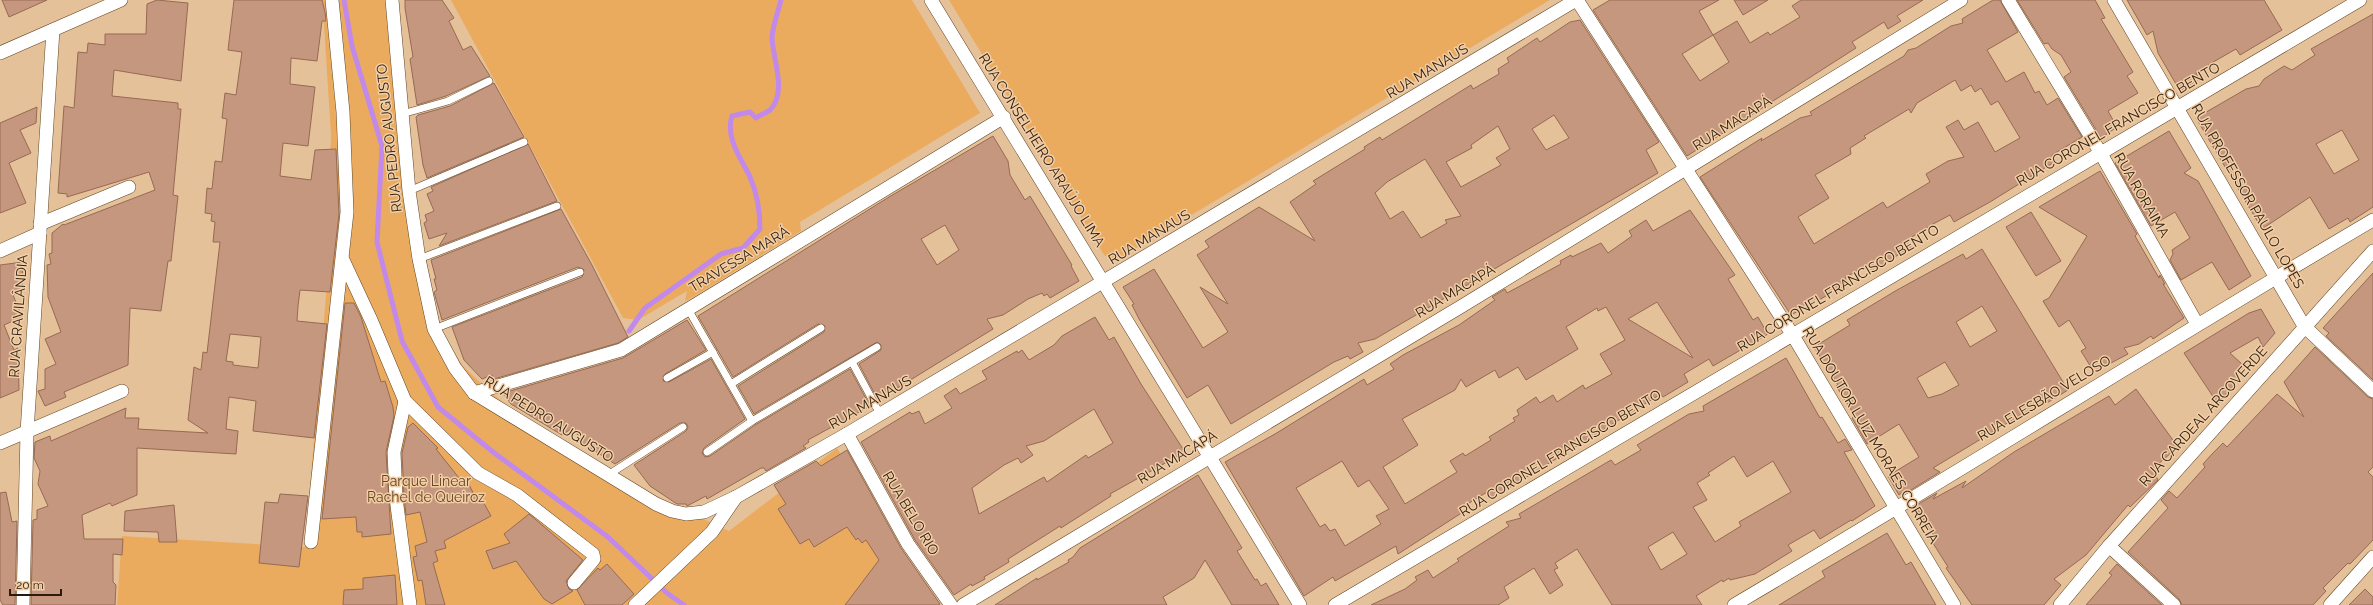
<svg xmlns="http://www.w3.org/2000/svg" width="2373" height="605" font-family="Raleway,sans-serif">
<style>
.green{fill:#ebab5f}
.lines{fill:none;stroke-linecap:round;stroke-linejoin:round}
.stream{stroke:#c089ea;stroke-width:5}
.building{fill:#c6977f;stroke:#966a53;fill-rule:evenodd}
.lane-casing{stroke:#634521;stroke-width:8}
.street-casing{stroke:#634521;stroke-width:14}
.lane{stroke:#fff;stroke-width:7}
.street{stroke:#fff;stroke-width:13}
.labels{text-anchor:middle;stroke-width:3;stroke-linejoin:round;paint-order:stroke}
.street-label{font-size:14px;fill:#2a1c0d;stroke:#f2cea7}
.park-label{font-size:14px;fill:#68471f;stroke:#f2cea7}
</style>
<rect width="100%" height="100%" fill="#e5c19a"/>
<!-- green -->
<g class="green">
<path d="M318 0H393L412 153 415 216 430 300 446 340 463 366 491 393 519 414 667 502 729 531 837 448 906 567 940 605H117L122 536 305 547 326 295 331 135 324 25Z"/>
<path d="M451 0H912L980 113 800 222 801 231 693 297 685 301 687 291 638 320 623 318Z"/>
<path d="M949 0H1550L1115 261 1104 255Z"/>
</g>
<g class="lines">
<!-- stream -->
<g class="stream">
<path d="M344 0 352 46 382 146 377 242 402 341 438 407 493 452 608 537 667 593 684 605"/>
<path d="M629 331 645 308 721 254 743 248 760 229C760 212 757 193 750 177 741 158 725 138 732 116L750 112 756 118C760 115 766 113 770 110 788 92 772 57 772 37 773 25 778 12 781 0"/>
</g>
</g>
<!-- building -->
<g class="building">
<path d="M2 0H47L9 17Z"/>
<path d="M157 0 188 3 181 81 114 70 112 96 178 103V109H181L173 195 178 196 171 261H168L161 311 130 308 128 365 64 392 66 397 45 406 38 391 45 389V369L56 364 45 339 61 332 48 297 47 265 51 264 49 254 52 253V233L63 224 64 225 155 190 149 172 67 197V194L58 193 64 106 74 108 78 52 87 53 88 43 105 45V34H146L147 4Z"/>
<path d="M234 0H322L325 12 326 21H322L317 61 291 58 290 84 315 87 308 146 283 143 280 176 311 180 315 150 336 149 339 214 330 292 300 290 298 306 297 321 327 324 314 438 253 431 256 401 229 397 226 429 238 431 236 454 137 448V495L112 506 110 503 82 515 84 539H123L122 555 113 554V582L116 585 115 605H31L33 520 37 519V510L48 506 38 484 40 471 34 458 35 442 50 436 51 441 126 408 125 418H139L138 429 208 433 188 420 194 367 201 370 203 352 207 353 220 242H213L215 222 211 221 212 214 205 213 207 188 212 189 215 161 222 162 227 119 222 118 225 93 236 95 242 52 228 50ZM230 334 261 337 258 368 233 365V362L226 361Z"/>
<path d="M405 0H442L454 18 449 21 463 50 471 46 490 76 446 96 417 105 410 59 413 57 405 8Z"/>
<path d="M1610 0H1719L1699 11 1713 35 1682 54 1700 81 1729 62 1713 35 1737 21 1750 43 1768 32 1770 35 1800 17 1792 6 1801 0H1923L1897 16 1901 21 1888 29 1884 22 1852 42 1856 48 1687 156 1593 10Z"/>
<path d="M1734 0H1768L1743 15Z"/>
<path d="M1993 0H2000L2018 32 1987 50 2006 82 2024 72 2035 93 2039 91 2047 105 2058 98 2082 137 2052 155 2056 161 1990 202 1954 222 1950 215 1933 224 1907 240 1911 247 1872 271 1868 264 1845 278 1848 284 1791 315 1700 177 1762 138 1761 141 1800 118 1812 115 1810 112 1904 56 1908 50 1916 48 1951 26 1963 23 1962 19ZM1955 80 1961 91 1971 85 1975 92 1981 88 1991 105 1998 101 2020 138 1995 152 1978 122 1964 130 1958 120 1946 127 1964 157 1948 161 1926 174 1930 182 1887 208 1883 202 1814 244 1798 217 1829 198 1815 175 1851 154 1850 148 1866 138 1864 136 1909 109 1911 113 1917 103Z"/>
<path d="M2017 0H2095L2105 18 2101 19 2133 72 2127 76 2138 93 2108 111 2117 127 2101 138 2064 77 2071 72 2061 55 2052 49 2048 43 2044 44Z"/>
<path d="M2127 0H2264L2282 30 2240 55 2236 49 2215 61 2196 73 2199 79 2180 91 2158 53 2153 31 2147 35Z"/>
<path d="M2373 14V207L2350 222 2348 218 2329 229 2310 197 2262 229 2196 118 2246 89 2259 86 2264 79 2284 66 2292 70 2315 55 2311 49ZM2342 130 2359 160 2334 174 2316 144Z"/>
<path d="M1580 20 1659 142 1646 150 1658 173 1375 339 1358 343 1363 352 1350 359 1348 356 1334 362 1231 424 1208 385 1187 398 1139 319 1132 305 1134 304 1123 287 1154 269 1203 348 1228 332 1200 287 1228 304 1197 255 1209 247 1205 241 1259 207 1315 241 1290 202 1316 184 1313 181 1365 149 1364 147 1380 137 1382 140 1471 85 1473 89 1499 74 1498 69 1509 62 1507 58 1537 38 1540 42 1570 22ZM1554 115 1569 138 1546 150 1532 129ZM1498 126 1510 149 1496 158 1501 165 1461 187 1446 162 1472 148 1471 145ZM1425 159 1461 216 1445 220 1447 223 1421 238 1403 211 1390 219 1375 193 1387 182Z"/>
<path d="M494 83 524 137 427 178 423 165 416 117 418 115 450 106Z"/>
<path d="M37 107 36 123 20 130 31 153 9 163 26 203 0 213V123Z"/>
<path d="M2169 131 2191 168 2184 173 2198 181 2251 276 2229 290 2212 262 2181 280 2170 260 2173 254 2172 250 2190 238 2175 212 2151 226 2115 163Z"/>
<path d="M993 136 1008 161 1010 175 1025 200 1030 196 1072 265 1071 266 1079 281 1050 298 1047 294 1044 296 1042 293 1028 299 1003 315 987 319 993 329 878 400 859 364 881 350V345L877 342 754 414 738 386 824 332 825 326 818 324 733 377 698 316 889 197ZM945 225 959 250 937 265 921 239Z"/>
<path d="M528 144 557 201 439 246 447 233 429 239 424 223 427 221 425 215 434 211 427 194 433 191 431 187Z"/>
<path d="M2100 171 2137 234 2135 236 2159 278 2160 275 2165 284H2163L2184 318 2153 339 2151 336 2139 344 2124 348 2128 354 2094 372 2081 351 2086 348 2069 320 2059 327 2043 301 2049 298 2087 236 2039 207Z"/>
<path d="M561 209 592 265 628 337 618 343 494 379 492 375 482 379 464 360 452 327 582 277 584 270 578 267 442 320 434 292 437 290 434 279H436L431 260Z"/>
<path d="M1690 210 1735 275 1728 279 1753 320 1758 317 1766 331 1765 332 1768 334 1713 366 1709 359 1684 374 1688 382 1663 397 1661 394 1491 499 1487 492 1461 508 1463 512 1398 554 1396 546 1335 581 1333 577 1304 596 1225 462 1275 434 1364 379 1367 385 1394 369 1390 364 1403 355 1459 325 1495 300 1492 297 1505 289 1507 293 1561 264 1560 261 1571 255 1572 257 1601 243 1608 253 1632 236 1629 231 1646 220 1653 231ZM1657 302 1693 358 1628 319ZM1606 307 1625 340 1600 354 1612 374 1585 389 1583 385 1557 402 1553 395 1540 403 1536 397 1517 410 1519 415 1513 418 1515 421 1489 437 1491 440 1465 456 1463 453 1450 461 1457 472 1405 504 1383 467 1418 445 1402 419 1455 390 1461 379 1466 387 1495 370 1499 378 1518 367 1526 380 1578 349 1566 327 1597 308 1598 311ZM1342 461 1358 487 1369 480 1389 509 1376 516 1381 524 1345 546 1335 529 1330 531 1325 524 1320 527 1296 488Z"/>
<path d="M2031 212 2061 261 2036 276 2006 227Z"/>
<path d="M1982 249 2068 390 2042 406 2041 405 2019 416 1933 468 1940 472 1906 493 1905 490 1899 495 1888 476 1919 457 1899 424 1867 444 1852 418 1855 416 1836 386 1838 385 1814 347 1850 325 1847 320 1897 290 1963 254 1966 259ZM1982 306 1997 331 1970 347 1956 322ZM1945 362 1959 385 1942 394 1928 398 1917 378Z"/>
<path d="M23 262 22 291 13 295 22 317 4 325 14 350 18 348 19 390 0 398V265Z"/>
<path d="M2373 273V380L2326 336 2329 333 2323 328Z"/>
<path d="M345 303H354L361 317 381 382 385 381 393 407 394 416 386 452 391 534 362 537V532H357L356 517 322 519Z"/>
<path d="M2261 309 2275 333 2263 347 2258 337 2230 353 2244 366 2237 374 2239 376 2233 382 2235 384 2218 404 2184 353 2249 313Z"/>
<path d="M1095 317 1109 340 1114 337 1141 384 1185 452 1110 494 1111 496 1061 528 1060 526 1008 559 1009 562 984 577 985 579 972 586 971 584 954 595 915 540 861 442 910 412 912 414 919 411 925 424 952 408 944 396 956 388 960 394 987 379 982 371 1017 351 1018 353 1022 350 1029 360 1054 345 1062 336ZM1094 409 1113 443 1088 458 1086 455 1047 482 1044 477 979 514 972 488 1004 465 1018 458 1021 463 1033 455 1026 446 1044 441Z"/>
<path d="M687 320 706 350 665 374 663 381 669 382 711 359 745 419 704 448 702 453 705 457 710 456 755 425 850 369 870 406 808 440 809 442 803 446 806 448 766 471 764 468H761L707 499 706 496 687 506 686 504H677L650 486 634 465 686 431 688 427 686 423H680L615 464 581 442 574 427 562 435 511 404 503 393 623 358Z"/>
<path d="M2315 347 2368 397 2373 399V467L2368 472 2373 477V540L2350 564 2348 563 2323 588 2326 591 2313 605H2182L2179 599 2128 552 2168 508 2161 500 2169 491 2177 498 2205 467 2203 464 2213 453 2223 443 2227 447 2277 394 2304 417 2284 382Z"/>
<path d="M1786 358 1820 418 1822 417 1838 443 1845 439 1852 450 1844 452 1875 506 1852 521 1851 520 1820 539 1814 530 1788 545 1792 551 1755 574 1730 580 1729 578 1723 582 1722 580 1696 596 1702 605H1612L1577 549 1555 563 1558 568 1554 570 1563 585 1550 594 1534 568 1504 587 1509 598 1498 605H1371L1405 589 1417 580 1415 577 1428 570 1433 578 1459 561 1457 559 1509 526 1506 522 1521 518 1519 514 1611 460 1615 465 1641 450 1637 445 1689 414 1704 411 1703 406ZM1734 456 1747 477 1773 461 1791 492 1739 522 1741 526 1715 542 1693 507 1707 500 1697 483 1710 475 1708 473ZM1673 532 1687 554 1661 570 1648 547Z"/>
<path d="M2136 389 2178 447 2157 465 2160 468 2155 474 2158 480 2130 507 2128 505 2086 555 2054 579 2061 585 2044 605H1972L1946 568 1948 567 1931 540 1935 538 1915 506 1937 493 1933 499 1966 481 1962 488 2014 452 2109 396 2115 405Z"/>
<path d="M413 423 438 448 436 449 463 483 467 481 477 500 481 498 491 516 444 541 446 548 435 551 438 561 433 563 445 605H426L422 580 418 581 413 557 417 556 415 546 427 542 420 512 406 515 404 497 402 453 408 427Z"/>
<path d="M847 450 901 548 940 604 938 605H845L879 560 866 540 862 543 858 538 856 540 847 527 814 547 809 539 800 544 778 509 786 504 774 485 816 461 821 466Z"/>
<path d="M1198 475 1242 548 1237 551 1255 580 1257 579 1261 586 1266 583 1279 605H1232L1205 560 1194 578 1163 597 1167 605H995L1037 578V580L1069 562 1068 560 1073 557 1080 548Z"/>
<path d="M6 492 12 522 17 521 15 605H3L0 600V493Z"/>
<path d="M280 494 308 496 299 567 259 563 265 502 278 503Z"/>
<path d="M174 505 177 542H159L158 532 124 531 125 511Z"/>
<path d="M529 514 583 560 566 581 569 589 573 591 552 604 544 599 516 561 493 569 486 551 510 543 504 534Z"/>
<path d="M1887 533 1906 565 1911 562 1936 605H1779L1825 577 1822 571Z"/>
<path d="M607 564 634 594 622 605H585L577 590 598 568 600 570Z"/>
<path d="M2117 564 2162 605H2086L2112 575 2109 573Z"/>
<path d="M395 575 397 605H343L344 590 363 589V578Z"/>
<path d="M2365 589 2373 597V605H2349Z"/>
</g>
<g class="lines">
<defs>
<g id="lane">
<path d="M402 114 448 101 489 81"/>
<path d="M409 191 524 142"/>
<path d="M419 259 557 206"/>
<path d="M688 309 752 421"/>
<path d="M434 329 580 272"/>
<path d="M852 362 880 414"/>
<path d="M667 378 713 352"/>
<path d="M731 384 821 328"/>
<path d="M707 452 752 421 877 347"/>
<path d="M608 475 683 427"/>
</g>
<g id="street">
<path d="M392 0 409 191 419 259 434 329 455 368 474 393 656 504 672 511 686 514 704 512 736 497 847 434 1576 0"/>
<path d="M931 0 1300 605"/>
<path d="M1577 0 1792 334 1954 605"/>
<path d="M2008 0 2100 152 2197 324"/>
<path d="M2114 0 2304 326 2373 391"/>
<path d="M0 53 121 0"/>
<path d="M40 224 129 187"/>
<path d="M0 251 40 233"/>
<path d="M343 260 371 320 405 401 478 473 517 495 593 554 594 559 574 583"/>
<path d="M474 393 621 350 1004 117"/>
<path d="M405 401 394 452 396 498 410 605"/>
<path d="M847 434 908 544 951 605"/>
<path d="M0 443 122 391"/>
<path d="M311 542 347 212 343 112 332 0"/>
<path d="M2109 546 2174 605"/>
<path d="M23 605 27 432 53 30"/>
<path d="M635 605 712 532 736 497"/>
<path d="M963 605 1462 306 1961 0"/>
<path d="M1335 605 2360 0"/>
<path d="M1734 605C1948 479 2159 346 2373 220"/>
<path d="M2060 605 2109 546 2373 251"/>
<path d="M2330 605 2373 557"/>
</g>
</defs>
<!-- lane casing -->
<use href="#lane" class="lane-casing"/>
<!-- street casing -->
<use href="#street" class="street-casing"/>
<!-- lane -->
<use href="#lane" class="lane"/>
<!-- street -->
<use href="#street" class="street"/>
</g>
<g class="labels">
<!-- street labels -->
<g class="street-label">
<text transform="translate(1427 71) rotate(-31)" y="5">RUA MANAUS</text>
<text transform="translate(1732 123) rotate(-32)" y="5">RUA MACAPÁ</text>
<text transform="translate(2118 124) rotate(-30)" y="5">RUA CORONEL FRANCISCO BENTO</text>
<text transform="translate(389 138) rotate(-96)" y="5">RUA PEDRO AUGUSTO</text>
<text transform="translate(1042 150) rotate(58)" y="5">RUA CONSELHEIRO ARAÚJO LIMA</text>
<text transform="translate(2142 195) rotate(60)" y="5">RUA RORAIMA</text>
<text transform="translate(2248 196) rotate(60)" y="5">RUA PROFESSOR PAULO LOPES</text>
<text transform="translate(1149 237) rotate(-31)" y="5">RUA MANAUS</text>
<text transform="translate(739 259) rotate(-31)" y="5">TRAVESSA MARÁ</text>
<text transform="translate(1838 288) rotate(-31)" y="5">RUA CORONEL FRANCISCO BENTO</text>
<text transform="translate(1455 291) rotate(-31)" y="5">RUA MACAPÁ</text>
<text transform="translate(18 316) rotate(-86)" y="5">RUA CRAVILÂNDIA</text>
<text transform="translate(2044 398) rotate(-31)" y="5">RUA ELESBÃO VELOSO</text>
<text transform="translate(870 402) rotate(-30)" y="5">RUA MANAUS</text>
<text transform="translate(2203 416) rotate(-48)" y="5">RUA CARDEAL ARCOVERDE</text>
<text transform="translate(549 419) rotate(32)" y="5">RUA PEDRO AUGUSTO</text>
<text transform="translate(1871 435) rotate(59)" y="5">RUA DOUTOR LUIZ MORAES CORREIA</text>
<text transform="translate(1560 453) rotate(-31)" y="5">RUA CORONEL FRANCISCO BENTO</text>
<text transform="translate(1177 457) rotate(-31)" y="5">RUA MACAPÁ</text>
<text transform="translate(911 513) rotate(59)" y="5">RUA BELO RIO</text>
</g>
<!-- park labels -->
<g class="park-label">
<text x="426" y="486">Parque Linear<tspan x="426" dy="16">Rachel de Queiroz</tspan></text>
</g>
</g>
<!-- scale -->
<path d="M10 589v6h51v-6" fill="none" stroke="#2a1c0d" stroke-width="2"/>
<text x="16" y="589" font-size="12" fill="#2a1c0d" stroke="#f2cea7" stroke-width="3" paint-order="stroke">20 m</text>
</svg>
